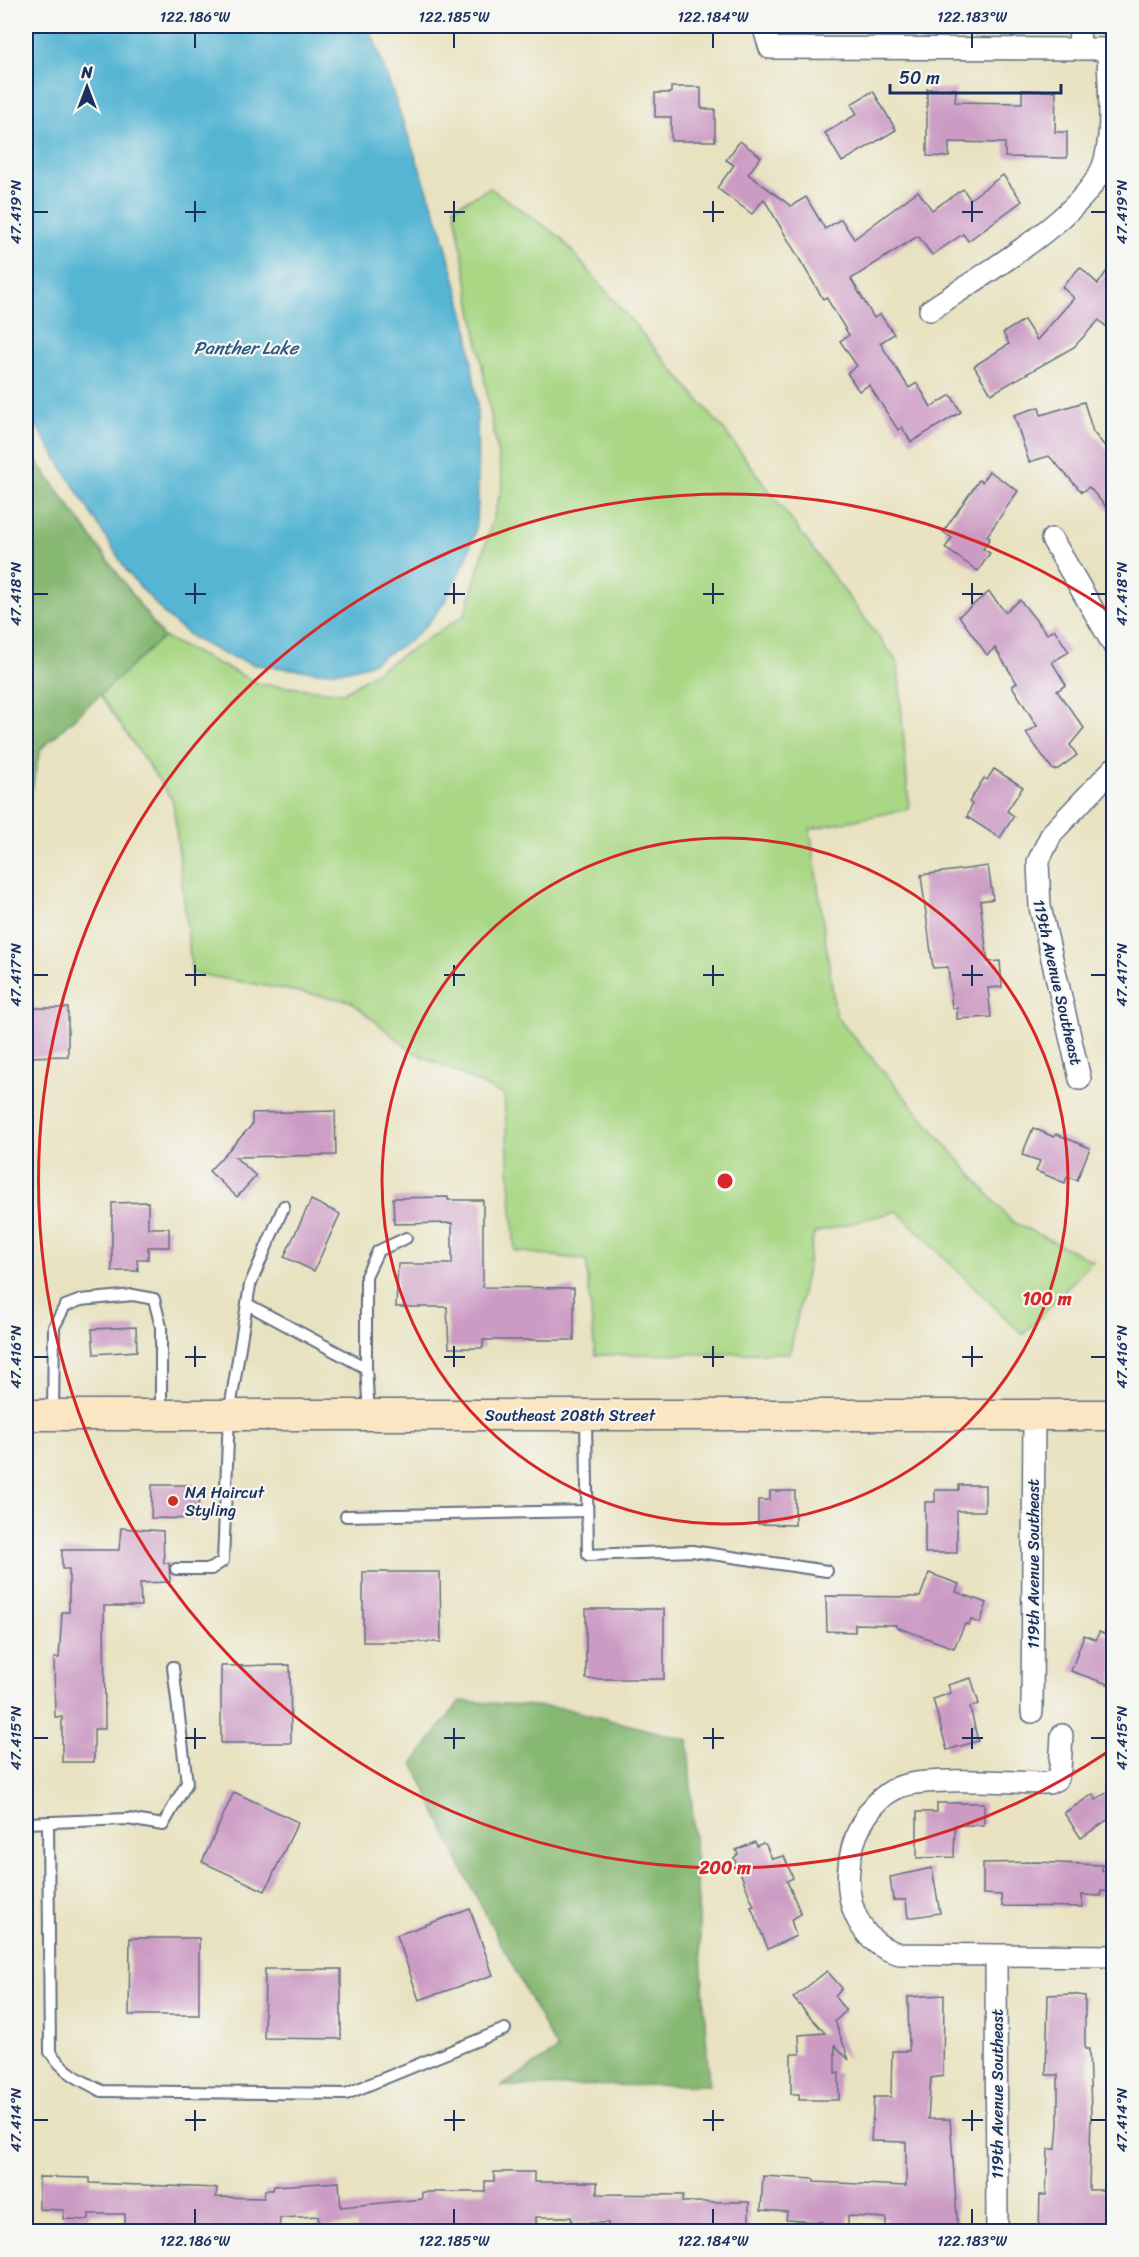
<svg xmlns="http://www.w3.org/2000/svg" width="1139" height="2257" font-family="Sriracha,sans-serif">
<style>
.green{fill:#a9d784;stroke:#628371;stroke-width:1.5}
.forest{fill:#86b872;stroke:#507468;stroke-width:1.5}
.water{fill:#54b5d3;stroke:#387298;stroke-width:1.5}
.building{fill:#cc9bc4}
.lines{fill:none;stroke-linecap:round;stroke-linejoin:round}
.lane-casing{stroke:#636e80;stroke-width:14}
.street-casing{stroke:#636e80;stroke-width:24}
.secondary-casing{stroke:#636e80;stroke-width:33}
.lane{stroke:#fff;stroke-width:10}
.street{stroke:#fff;stroke-width:21}
.secondary{stroke:#fbe6c4;stroke-width:30}
.ticks{fill:none;stroke:#1b2f5e;stroke-width:2}
.ring{fill:none;stroke:#d62828;stroke-width:3}
.poi-dot{fill:#c8321e;stroke:#f6f6f2;stroke-width:2}
.labels{text-anchor:middle;stroke-width:4.5;stroke-linejoin:round;paint-order:stroke}
.street-label{font-size:16px;fill:#1b2f5e;stroke:#f6f6f2}
.poi-label{font-size:16px;fill:#1b2f5e;stroke:#f6f6f2;text-anchor:start}
.water-label{font-size:18px;font-style:italic;fill:#2c5781;stroke:#f6f6f2}
.centre{fill:#d62828;stroke:#f6f6f2;stroke-width:3}
.ring-label{font-size:18px;text-anchor:middle;font-weight:bold;fill:#d62828;stroke:#f6f6f2;stroke-width:4.5;stroke-linejoin:round;paint-order:stroke}
.neatline{fill:none;stroke:#1b2f5e;stroke-width:2}
.ticks-label{font-size:15px;text-anchor:middle;fill:#1b2f5e}
</style>
<rect width="100%" height="100%" fill="#f6f6f2"/>
<filter id="ink" filterUnits="userSpaceOnUse"><feTurbulence type="fractalNoise" baseFrequency=".0167" numOctaves="2"/><feDisplacementMap in="SourceGraphic" scale="12" xChannelSelector="R" yChannelSelector="G"/><feConvolveMatrix kernelMatrix="1 2 1 2 8 2 1 2 1" color-interpolation-filters="sRGB"/></filter>
<filter id="wash" filterUnits="userSpaceOnUse"><feTurbulence type="fractalNoise" baseFrequency=".008" numOctaves="4" result="noise"/><feDisplacementMap in="SourceGraphic" scale="24" xChannelSelector="R" yChannelSelector="G"/><feGaussianBlur stdDeviation="1.35" result="paint"/><feColorMatrix in="noise" values="0 0 0 0 0 0 0 0 0 0 0 0 0 0 0 0 0 1.4 0 .05"/><feComposite in="paint" operator="in"/></filter>
<g filter="url(#wash)">
<rect width="100%" height="100%" fill="#e8e2c0"/>
<!-- green -->
<path class="green" d="M490 188 560 237 724 430 898 663 909 809 810 829 836 1016 1011 1221 1093 1261 1023 1335 897 1211 814 1233 790 1353 595 1355 586 1260 515 1251 504 1095 412 1051 350 1001 192 973 173 801 100 695 163 637 260 684 343 693 465 615 503 484 454 207Z"/>
<!-- forest -->
<g class="forest">
<path d="M26 446 163 637 40 750 26 818Z"/>
<path d="M460 1701 563 1708 688 1740 709 2085 502 2086 557 2050 463 1871 413 1763Z"/>
</g>
<!-- water -->
<path class="water" d="M26 26H369L442 231 467 325 477 404 478 504 475 532 466 560 444 603 431 620 410 641 368 665 344 671 318 672 255 665 223 654 193 638 167 617 128 573 26 409Z"/>
<g id="blocks">
<!-- building -->
<g class="building">
<path d="M671 87H701V107L704 109H715V141H671V117H655V93H671Z"/>
<path d="M927 89H956L955 102 1022 103V90L1056 91 1055 132H1067V158L1005 157V143L949 142V157L927 156Z"/>
<path d="M873 91 896 130 842 162 825 133 857 114 851 104Z"/>
<path d="M740 141 761 157 748 174 791 206 806 197 825 229 841 219 854 239 918 191 932 210 963 189 970 199 1003 175 1022 201 968 241 963 234 932 255 918 236 851 279 874 318 880 314 894 334 880 343 909 388 917 383 931 407 951 395 961 412 911 442 902 427 898 430 869 385 859 391 847 373 857 366 840 341 849 335 826 297 823 299 764 199 752 214 717 188 734 165 726 160Z"/>
<path d="M1113 262V333L1099 320 1074 347 991 394 974 366 1009 344 1003 333 1024 320 1037 340 1074 298 1062 287 1080 267 1098 284Z"/>
<path d="M1084 402 1093 432 1113 456V515L1089 487 1082 492 1049 456 1029 462 1014 415 1039 407 1041 415Z"/>
<path d="M989 471 1018 491 987 536 990 538 983 549 990 553 978 571 945 548 952 538 943 532 979 480 982 482Z"/>
<path d="M989 592 1005 612 1020 600 1047 634 1054 629 1069 652 1052 662 1066 685 1057 691 1084 728 1070 745 1077 755 1058 769 1053 770 1026 733 1037 726 1012 686 1017 683 995 648 987 655 959 616Z"/>
<path d="M994 769 1023 787 1007 811 1014 816 1000 838 967 817 972 804 969 802 984 778 987 780Z"/>
<path d="M988 866 993 899 980 901 988 962 1000 961 1002 987 988 988 991 1017 957 1019V1008H952L948 967 933 968 921 875Z"/>
<path d="M26 1008H68V1056L26 1057Z"/>
<path d="M335 1111 336 1155 235 1157 256 1176 237 1197 209 1171 252 1125V1113Z"/>
<path d="M1033 1128 1054 1137 1056 1134 1090 1148 1077 1180 1067 1177 1065 1183 1036 1171 1040 1161 1022 1155Z"/>
<path d="M448 1197V1200H483V1287L574 1288V1340H483V1348H449L447 1307H396L398 1264H452V1223L394 1224 393 1198Z"/>
<path d="M311 1200 340 1214 314 1271 284 1257Z"/>
<path d="M148 1202V1228H169V1247H148V1259H137L138 1271H112V1203Z"/>
<path d="M136 1327 137 1351 94 1354 92 1329Z"/>
<path d="M152 1485H191V1493H199L198 1519 151 1518Z"/>
<path d="M959 1485H985V1511H957V1553H925V1502H935V1490H959Z"/>
<path d="M770 1491H795V1525L758 1524V1500H770Z"/>
<path d="M121 1528 163 1531 164 1563H169L170 1582 140 1583 141 1606H104L105 1729H94V1762H62V1717H55L54 1658H59L62 1612H69V1569H62V1550H119Z"/>
<path d="M363 1572H440L441 1642H363Z"/>
<path d="M929 1573 959 1584 956 1592 987 1603 980 1623 971 1620 969 1625 965 1624 954 1648 896 1627V1625L855 1624V1632L827 1631 826 1596 920 1597Z"/>
<rect x="586" y="1609" width="78" height="70"/>
<path d="M1099 1632 1113 1637V1686L1071 1671 1084 1635 1096 1640Z"/>
<path d="M290 1665 291 1743H221V1666Z"/>
<path d="M971 1678 979 1704 970 1707 978 1741 947 1750 933 1699 951 1693 948 1685Z"/>
<path d="M1113 1788V1816L1081 1838 1064 1813 1093 1794 1096 1800Z"/>
<path d="M234 1792 298 1822 265 1891 202 1862Z"/>
<path d="M937 1803H984V1825H955L954 1857 917 1858V1812H937Z"/>
<path d="M755 1842 757 1846 763 1843 766 1845 772 1859 784 1856 793 1878 787 1881 801 1914 791 1920 796 1936 768 1949 751 1907 754 1906 734 1858 738 1854 736 1850Z"/>
<path d="M1036 1862 1102 1865V1871H1113V1892L1101 1891V1896L1082 1895V1907L1002 1906 1001 1895 983 1894V1863Z"/>
<path d="M932 1868 940 1913 908 1918 906 1900H893L890 1877Z"/>
<path d="M470 1909 493 1975 419 2000 397 1935Z"/>
<path d="M130 1938H199V2015H129Z"/>
<path d="M265 1969H341V2039L264 2038Z"/>
<path d="M827 1971 842 1988 835 1997 846 2011 835 2021 849 2060 835 2045V2073H839V2100H799V2094H791V2054H800L799 2035 825 2033 793 1998Z"/>
<path d="M1071 1994 1085 1996V2049H1089L1091 2113 1089 2190H1109V2231L1039 2230 1040 2195H1046L1048 2149H1056L1058 2124V2075H1046L1048 1995Z"/>
<path d="M944 1995 943 2076 931 2078 928 2119H950L958 2231 886 2232V2218L848 2216V2227L822 2225V2222L786 2220 787 2212 761 2210 763 2176 814 2179V2182L906 2186V2142L871 2141 874 2097H891L892 2051H909L908 1997Z"/>
<path d="M494 2172H534V2182H597V2194L683 2195 682 2202H749V2232H610L608 2223H572L571 2217H536V2227H474V2232H446L447 2227 405 2226V2232H357L356 2224 319 2227 318 2216 280 2218 279 2232 155 2227V2230H125V2214H89V2220L64 2219V2210L39 2209V2177L90 2178V2183L217 2188 216 2197 264 2198 265 2190H273L274 2186 339 2182 341 2207 422 2199V2192H485V2181H494Z"/>
</g>
</g>
</g>
<g filter="url(#ink)">
<use href="#blocks" fill-opacity="0" stroke="#636e80" stroke-width="1.5"/>
<g class="lines">
<defs>
<g id="lane">
<path d="M247 1304 366 1368 369 1413"/>
<path d="M366 1368V1276L378 1251 406 1238"/>
<path d="M53 1414 54 1327 65 1306 81 1300 133 1295 154 1299 161 1327V1415"/>
<path d="M586 1418 588 1555 692 1551 827 1571"/>
<path d="M346 1516 587 1511"/>
<path d="M176 1569H211L223 1561 229 1415 250 1285 284 1206"/>
<path d="M48 1822 50 2052C65 2073 80 2080 102 2091L346 2094 505 2029"/>
<path d="M26 1823 128 1819 163 1825 187 1783 173 1667"/>
</g>
<g id="street">
<path d="M763 26 770 48 1114 49"/>
<path d="M1079 26 1080 49"/>
<path d="M930 310C977 278 1091 214 1105 160 1114 125 1108 85 1108 49"/>
<path d="M1052 539 1114 646"/>
<path d="M1080 1079 1040 907 1038 862 1052 833 1114 768"/>
<path d="M1032 1712 1034 1415"/>
<path d="M1062 1735 1060 1770 1057 1779 1049 1783C1017 1783 924 1776 899 1787 837 1815 826 1935 900 1954L1114 1956"/>
<path d="M996 1956 997 2232"/>
</g>
<path id="secondary" d="M26 1415H1114"/>
</defs>
<!-- lane casing -->
<use href="#lane" class="lane-casing"/>
<!-- street casing -->
<use href="#street" class="street-casing"/>
<!-- secondary casing -->
<use href="#secondary" class="secondary-casing"/>
<!-- lane -->
<use href="#lane" class="lane"/>
<!-- street -->
<use href="#street" class="street"/>
<!-- secondary -->
<use href="#secondary" class="secondary"/>
</g>
</g>
<!-- ticks -->
<path class="ticks" d="M195 33V48M454 33V48M713 33V48M972 33V48M195 201V222M454 201V222M713 201V222M972 201V222M33 212H48M185 212H206M444 212H465M703 212H724M962 212H983M1091 212H1106M195 583V604M454 583V604M713 583V604M972 583V604M33 594H48M185 594H206M444 594H465M703 594H724M962 594H983M1091 594H1106M195 965V986M454 965V986M713 965V986M972 965V986M33 975H48M185 975H206M444 975H465M703 975H724M962 975H983M1091 975H1106M195 1346V1367M454 1346V1367M713 1346V1367M972 1346V1367M33 1357H48M185 1357H206M444 1357H465M703 1357H724M962 1357H983M1091 1357H1106M195 1728V1749M454 1728V1749M713 1728V1749M972 1728V1749M33 1738H48M185 1738H206M444 1738H465M703 1738H724M962 1738H983M1091 1738H1106M195 2110V2131M454 2110V2131M713 2110V2131M972 2110V2131M33 2120H48M185 2120H206M444 2120H465M703 2120H724M962 2120H983M1091 2120H1106M195 2209V2224M454 2209V2224M713 2209V2224M972 2209V2224"/>
<!-- distance rings -->
<g class="ring">
<circle cx="725" cy="1181" r="343"/>
<path d="M1109 1751A687 687 0 1 1 1109 611"/>
</g>
<!-- markers -->
<circle class="poi-dot" cx="173" cy="1501" r="6"/>
<g class="labels">
<!-- street labels -->
<g class="street-label">
<text transform="translate(1058 982) rotate(77)" y="6">119th Avenue Southeast</text>
<text x="570" y="1421">Southeast 208th Street</text>
<text transform="translate(1033 1564) rotate(-90)" y="6">119th Avenue Southeast</text>
<text transform="translate(997 2094) rotate(-90)" y="6">119th Avenue Southeast</text>
</g>
<!-- poi labels -->
<g class="poi-label">
<text x="185" y="1498">NA Haircut<tspan x="185" dy="18">Styling</tspan></text>
</g>
<!-- water labels -->
<g class="water-label">
<text x="246" y="354">Panther Lake</text>
</g>
</g>
<circle cx="725" cy="1181" r="9" class="centre"/>
<g class="ring-label">
<text x="1047" y="1305">100 m</text>
<text x="725" y="1874">200 m</text>
</g>
<!-- margin -->
<rect width="1139" height="2257" fill="none" stroke="#f6f6f2" stroke-width="66"/>
<!-- north arrow -->
<g transform="translate(87 87)" stroke="#f6f6f2" stroke-width="4.5" paint-order="stroke">
<path d="M0-4.5L10 22L0 15L-10 22Z" fill="#1b2f5e"/>
<text y="-9" font-size="16" font-weight="bold" text-anchor="middle" fill="#1b2f5e">N</text>
</g>
<!-- scale -->
<path d="M890 84v9h171v-9" fill="none" stroke="#1b2f5e" stroke-width="3"/>
<text x="899" y="84" font-size="18" fill="#1b2f5e" stroke="#f6f6f2" stroke-width="4.5" paint-order="stroke">50 m</text>
<rect x="33" y="33" width="1073" height="2191" class="neatline"/>
<g class="ticks-label">
<text x="195" y="22">122.186°W</text>
<text x="454" y="22">122.185°W</text>
<text x="713" y="22">122.184°W</text>
<text x="972" y="22">122.183°W</text>
<text transform="translate(16 212) rotate(-90)" y="5">47.419°N</text>
<text transform="translate(1122 212) rotate(-90)" y="5">47.419°N</text>
<text transform="translate(16 594) rotate(-90)" y="5">47.418°N</text>
<text transform="translate(1122 594) rotate(-90)" y="5">47.418°N</text>
<text transform="translate(16 975) rotate(-90)" y="5">47.417°N</text>
<text transform="translate(1122 975) rotate(-90)" y="5">47.417°N</text>
<text transform="translate(16 1357) rotate(-90)" y="5">47.416°N</text>
<text transform="translate(1122 1357) rotate(-90)" y="5">47.416°N</text>
<text transform="translate(16 1738) rotate(-90)" y="5">47.415°N</text>
<text transform="translate(1122 1738) rotate(-90)" y="5">47.415°N</text>
<text transform="translate(16 2120) rotate(-90)" y="5">47.414°N</text>
<text transform="translate(1122 2120) rotate(-90)" y="5">47.414°N</text>
<text x="195" y="2246">122.186°W</text>
<text x="454" y="2246">122.185°W</text>
<text x="713" y="2246">122.184°W</text>
<text x="972" y="2246">122.183°W</text>
</g>
</svg>
